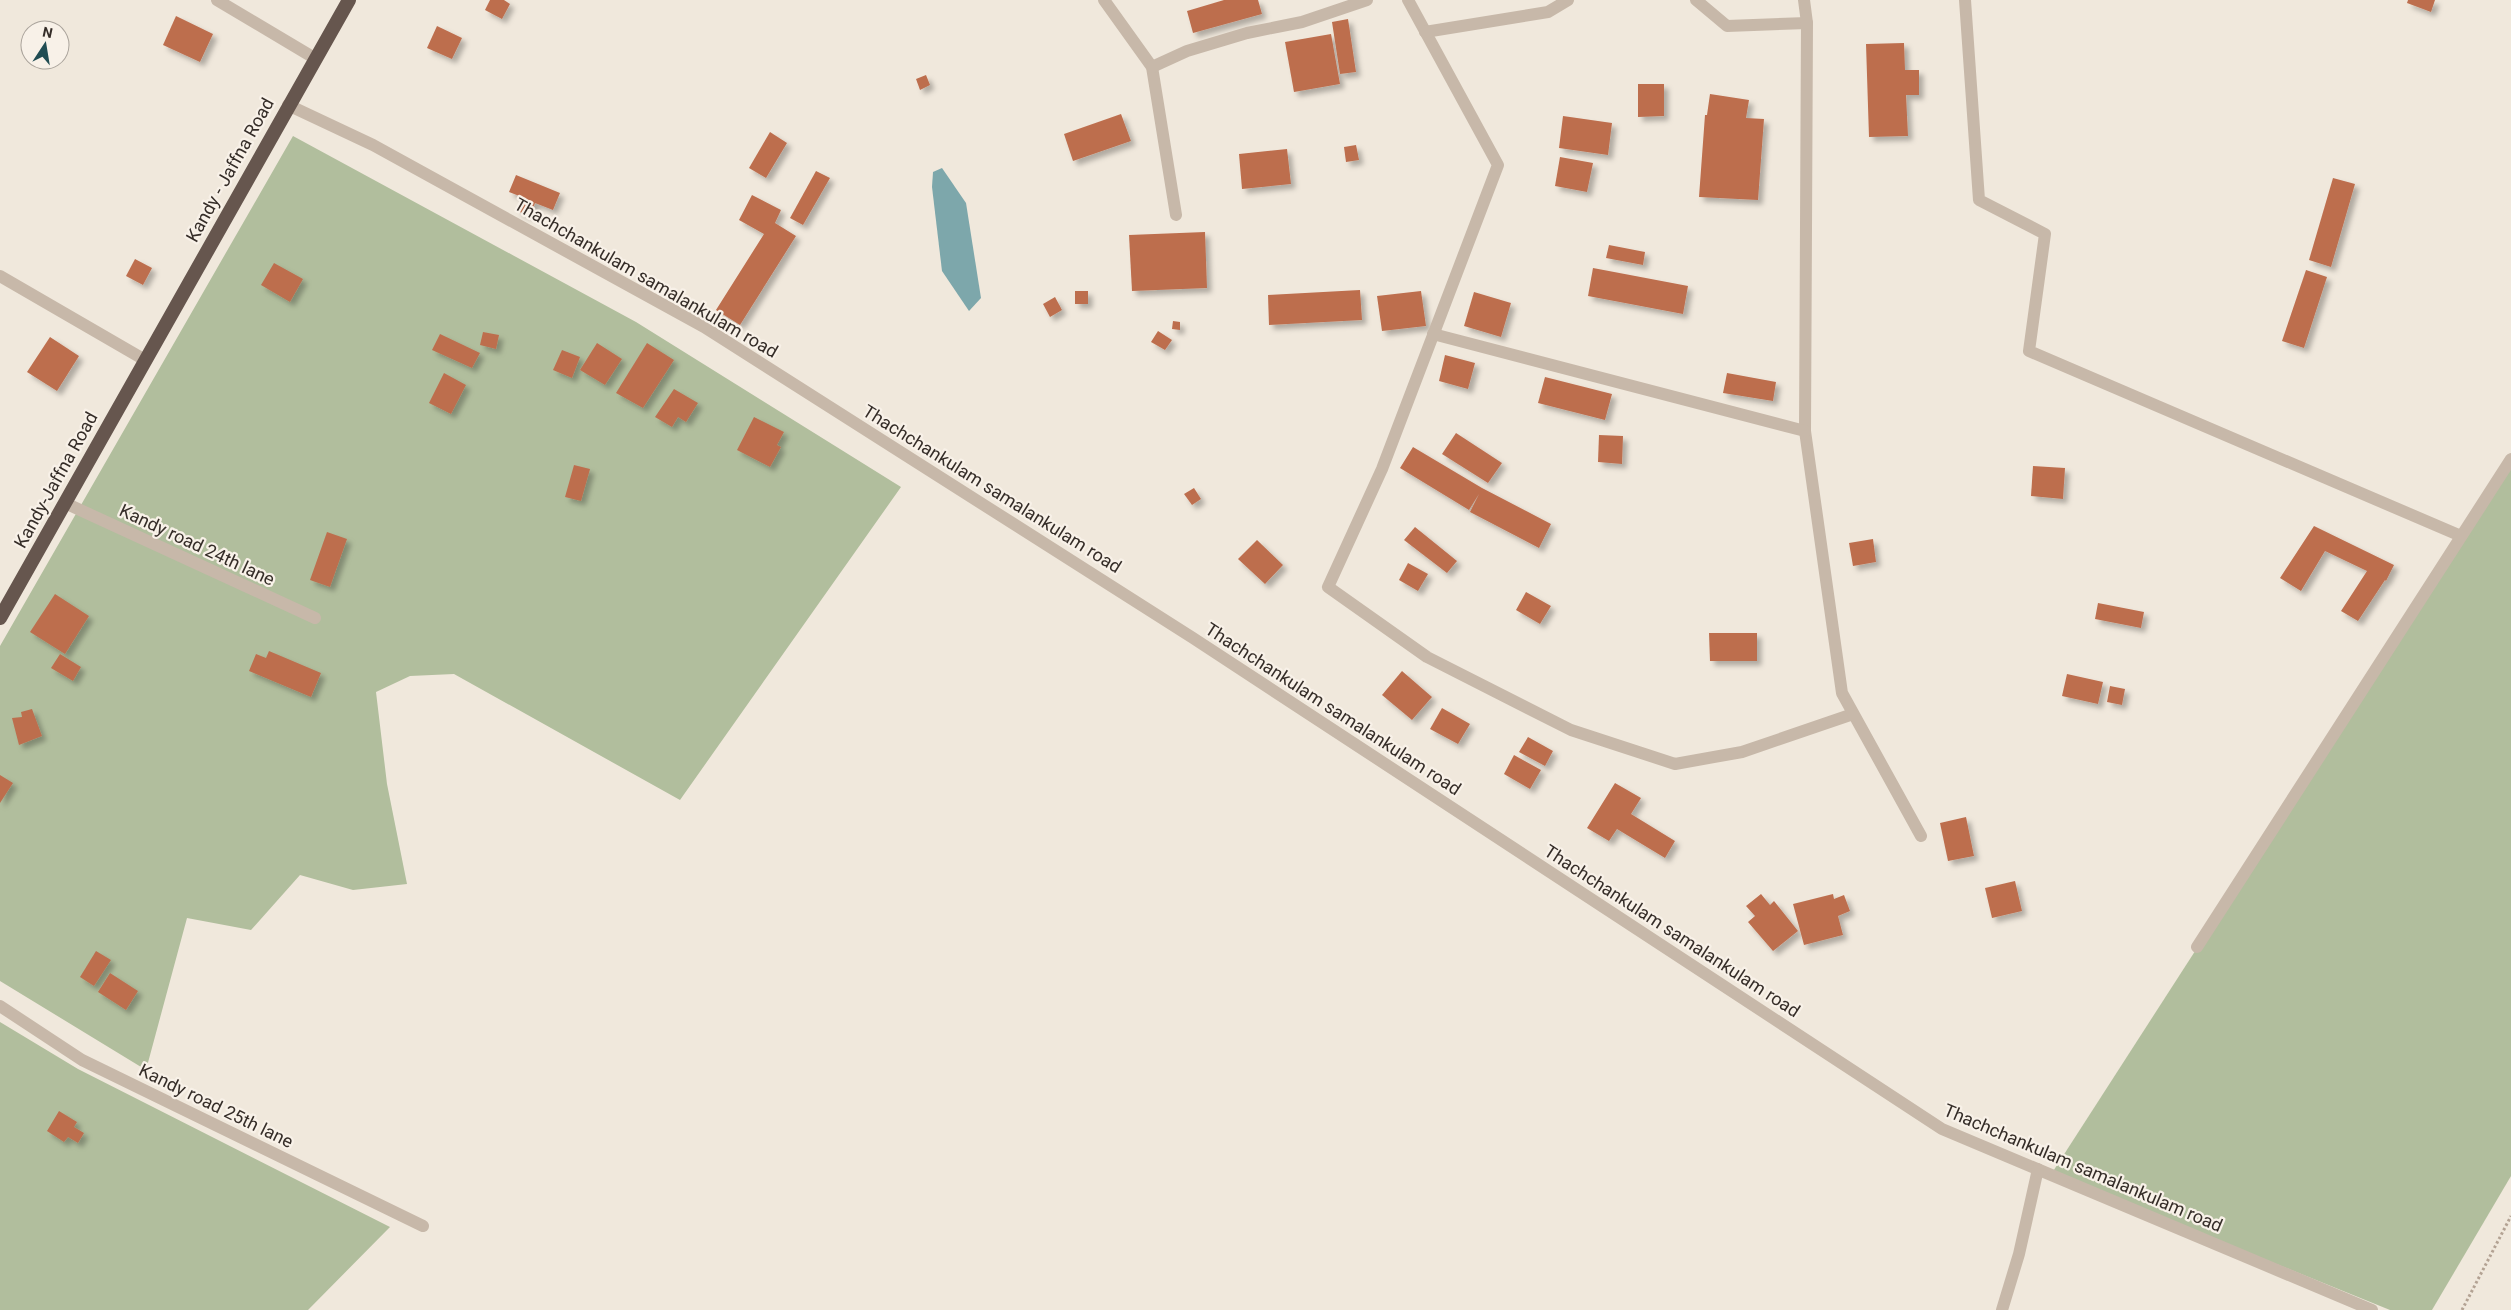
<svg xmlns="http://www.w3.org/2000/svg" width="2511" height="1310" font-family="Roboto,sans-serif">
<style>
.green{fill:#b1be9d}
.water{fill:#7da7ab}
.building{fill:#bd6e4e;filter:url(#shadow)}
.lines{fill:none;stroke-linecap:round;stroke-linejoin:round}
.path{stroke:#b3a293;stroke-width:3;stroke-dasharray:2.5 2.5;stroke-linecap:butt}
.minor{stroke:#c7b8a9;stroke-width:12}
.trunk{stroke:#66564e;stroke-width:14}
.labels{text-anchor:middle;stroke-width:4.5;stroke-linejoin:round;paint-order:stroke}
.street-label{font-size:18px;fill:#352d28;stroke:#f8f1e8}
</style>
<defs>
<filter id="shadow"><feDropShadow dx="4.5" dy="4.5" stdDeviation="2.5" flood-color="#0004"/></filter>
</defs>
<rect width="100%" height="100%" fill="#f0e8dc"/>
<!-- green -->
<g class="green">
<path d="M293 136 636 322 901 487 680 800 454 674 410 676 376 692 387 784 407 884 353 890 300 875 251 930 187 918 146 1070 0 981V646Z"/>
<path d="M2511 461V1176L2432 1310H2390L2052 1173Z"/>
<path d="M0 1022 78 1069 390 1227 308 1310H0Z"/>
</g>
<!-- water -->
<path class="water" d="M942 168 966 203 981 298 969 311 942 271 932 187 933 172Z"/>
<!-- building -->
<g class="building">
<path d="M490 0H504L510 4 502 19 485 10Z"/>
<path d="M1224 0H1258L1262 14 1193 33 1187 11Z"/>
<path d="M2408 0H2435L2431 12 2407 3Z"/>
<path d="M176 16 213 34 200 62 163 45Z"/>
<path d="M1348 19 1356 72 1340 74 1332 22Z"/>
<path d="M437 26 462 38 452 59 427 48Z"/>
<path d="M1331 34 1340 84 1294 92 1285 42Z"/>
<path d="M1904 43 1905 70H1919V95H1906L1908 136 1869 137 1866 44Z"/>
<path d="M926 75 930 85 920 90 916 79Z"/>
<path d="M1638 84H1664V116L1638 117Z"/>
<path d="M1710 94 1749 100 1746 118 1764 119 1758 200 1699 197 1705 115H1707Z"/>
<path d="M1121 114 1131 141 1073 161 1064 134Z"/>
<path d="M1563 116 1612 123 1608 155 1559 148Z"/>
<path d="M770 132 787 143 766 178 749 168Z"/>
<path d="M1356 145 1359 160 1346 162 1344 147Z"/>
<path d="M1287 149 1291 184 1242 189 1239 154Z"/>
<path d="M1560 157 1593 163 1587 192 1555 186Z"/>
<path d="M816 171 830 178 803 225 790 218Z"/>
<path d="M516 175 560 193 553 210 535 203 530 216 517 211 522 197 509 192Z"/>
<path d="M2333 178 2355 184 2331 267 2309 260Z"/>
<path d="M752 195 781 210 775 223 796 236 740 325 716 310 764 234 739 220Z"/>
<path d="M1205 232 1207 288 1132 291 1129 235Z"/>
<path d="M1609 245 1645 252 1643 265 1606 258Z"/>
<path d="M135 259 152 268 143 285 126 276Z"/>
<path d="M274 263 303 279 290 302 261 285Z"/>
<path d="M1593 268 1688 286 1683 314 1588 296Z"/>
<path d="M2306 270 2327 277 2304 348 2282 341Z"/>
<path d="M1360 290 1362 320 1269 325 1268 295Z"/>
<rect x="1075" y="291" width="13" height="13"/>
<path d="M1421 291 1426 326 1382 331 1377 296Z"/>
<path d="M1474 292 1511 303 1501 337 1464 326Z"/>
<path d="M1055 297 1062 310 1050 317 1043 304Z"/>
<path d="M1173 321 1180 322V330L1172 329Z"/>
<path d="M1158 331 1172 340 1165 350 1151 342Z"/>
<path d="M483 332 499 335 496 349 480 345Z"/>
<path d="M440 334 480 353 472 368 432 350Z"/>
<path d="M50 337 79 356 57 391 27 372Z"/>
<path d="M597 343 622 359 605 385 580 370Z"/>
<path d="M647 343 674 360 643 408 616 393Z"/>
<path d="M562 350 580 357 572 378 553 370Z"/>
<path d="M1445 355 1475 363 1468 389 1439 381Z"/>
<path d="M444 373 466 385 451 414 429 403Z"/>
<path d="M1727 373 1776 382 1773 401 1723 393Z"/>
<path d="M1545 377 1612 394 1605 420 1538 403Z"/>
<path d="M674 389 698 403 686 422 678 417 672 427 655 417Z"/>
<path d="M754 417 784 432 777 445 781 447 770 467 737 450Z"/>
<path d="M1456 433 1502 463 1488 483 1442 454Z"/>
<path d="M1599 435 1623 436 1622 464 1598 462Z"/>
<path d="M1413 447 1482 488 1551 524 1539 548 1470 512 1479 494 1469 510 1400 468Z"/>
<path d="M574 465 590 469 581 501 565 497Z"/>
<path d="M2033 466 2065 468 2063 499 2031 496Z"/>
<path d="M1194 488 1201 499 1192 505 1184 494Z"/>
<path d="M2314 526 2394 565 2386 581 2385 580 2358 621 2341 611 2367 571 2325 551 2301 591 2280 578Z"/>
<path d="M1415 527 1457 561 1447 573 1404 540Z"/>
<path d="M327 532 347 539 330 587 310 580Z"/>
<path d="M1873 539 1876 562 1853 566 1849 543Z"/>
<path d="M1257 540 1283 565 1265 584 1238 559Z"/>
<path d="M1408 563 1428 574 1418 591 1399 580Z"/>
<path d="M1526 592 1551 606 1540 624 1516 610Z"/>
<path d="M55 594 89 616 65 654 30 632Z"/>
<path d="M2098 603 2144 612 2141 628 2095 619Z"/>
<path d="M1709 633H1757V661H1710Z"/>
<path d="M269 651 321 673 311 697 249 671 256 654 266 658Z"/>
<path d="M60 654 81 667 73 681 51 668Z"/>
<path d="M1402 671 1432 697 1412 720 1382 695Z"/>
<path d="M2067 674 2103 682 2098 704 2062 696Z"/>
<path d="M2110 686 2125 689 2122 705 2107 702Z"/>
<path d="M1442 708 1470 724 1458 744 1430 729Z"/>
<path d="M32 709 42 736 19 745 12 718 22 717 21 712Z"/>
<path d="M1528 737 1553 751 1545 766 1519 752Z"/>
<path d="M1514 755 1541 770 1530 789 1504 774Z"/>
<path d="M0 775 13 783 0 803Z"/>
<path d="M1615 783 1641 798 1631 814 1675 841 1665 858 1617 829 1609 841 1587 828Z"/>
<path d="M1966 817 1974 856 1948 861 1940 823Z"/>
<path d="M2015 881 2022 911 1992 918 1985 888Z"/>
<path d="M1761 894 1770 905 1774 901 1798 931 1773 951 1748 922 1755 916 1746 906Z"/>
<path d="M1833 894 1834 899 1844 895 1850 911 1838 916 1843 935 1804 945 1793 904Z"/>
<path d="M96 951 111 960 94 986 80 977Z"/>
<path d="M110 973 138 991 126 1010 98 992Z"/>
<path d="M59 1111 77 1122 74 1127 84 1133 78 1143 68 1137 64 1142 47 1131Z"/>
</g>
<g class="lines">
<!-- path -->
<path class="path" d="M2462 1310 2511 1216"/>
<!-- minor -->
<g class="minor">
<path d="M217 0 316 59"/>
<path d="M1104 0 1152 67 1176 215"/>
<path d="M1408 0 1498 165 1382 469 1328 587 1427 657 1571 730 1675 764 1742 752 1853 714"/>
<path d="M1696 0 1727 26 1807 23"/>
<path d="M1804 0 1807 23 1805 431 1842 693 1921 836"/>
<path d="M1965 0 1979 200 2045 234 2029 351 2461 536"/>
<path d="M1425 32 1548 12 1568 0"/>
<path d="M1152 67 1187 51 1247 33 1302 22 1367 0"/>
<path d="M288 105 373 145 704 327 1193 638 1942 1129 2372 1310"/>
<path d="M0 276 145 360"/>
<path d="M1433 334 1805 431"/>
<path d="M65 503 315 618"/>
<path d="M2197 947 2511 459"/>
<path d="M0 1006 82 1060 423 1226"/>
<path d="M2002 1310 2019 1254 2038 1169"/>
</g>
<!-- trunk -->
<path class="trunk" d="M0 618 349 0"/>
</g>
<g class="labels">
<!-- street labels -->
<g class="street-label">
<text transform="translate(230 170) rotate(-61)" y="6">Kandy - Jaffna Road</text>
<text transform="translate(646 278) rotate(30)" y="6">Thachchankulam samalankulam road</text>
<text transform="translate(56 480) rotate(-61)" y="6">Kandy-Jaffna Road</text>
<text transform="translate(992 489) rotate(32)" y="6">Thachchankulam samalankulam road</text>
<text transform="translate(197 545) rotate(25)" y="6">Kandy road 24th lane</text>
<text transform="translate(1333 709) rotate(33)" y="6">Thachchankulam samalankulam road</text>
<text transform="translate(1672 931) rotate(33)" y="6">Thachchankulam samalankulam road</text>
<text transform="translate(216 1106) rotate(26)" y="6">Kandy road 25th lane</text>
<text transform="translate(2083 1168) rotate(23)" y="6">Thachchankulam samalankulam road</text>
</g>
</g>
<!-- north arrow -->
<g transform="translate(45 45) rotate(12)"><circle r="24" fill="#f8f1e8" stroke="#aaa39b"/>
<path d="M0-4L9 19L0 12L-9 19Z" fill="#214d53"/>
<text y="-8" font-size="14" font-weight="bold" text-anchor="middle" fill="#352d28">N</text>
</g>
</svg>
